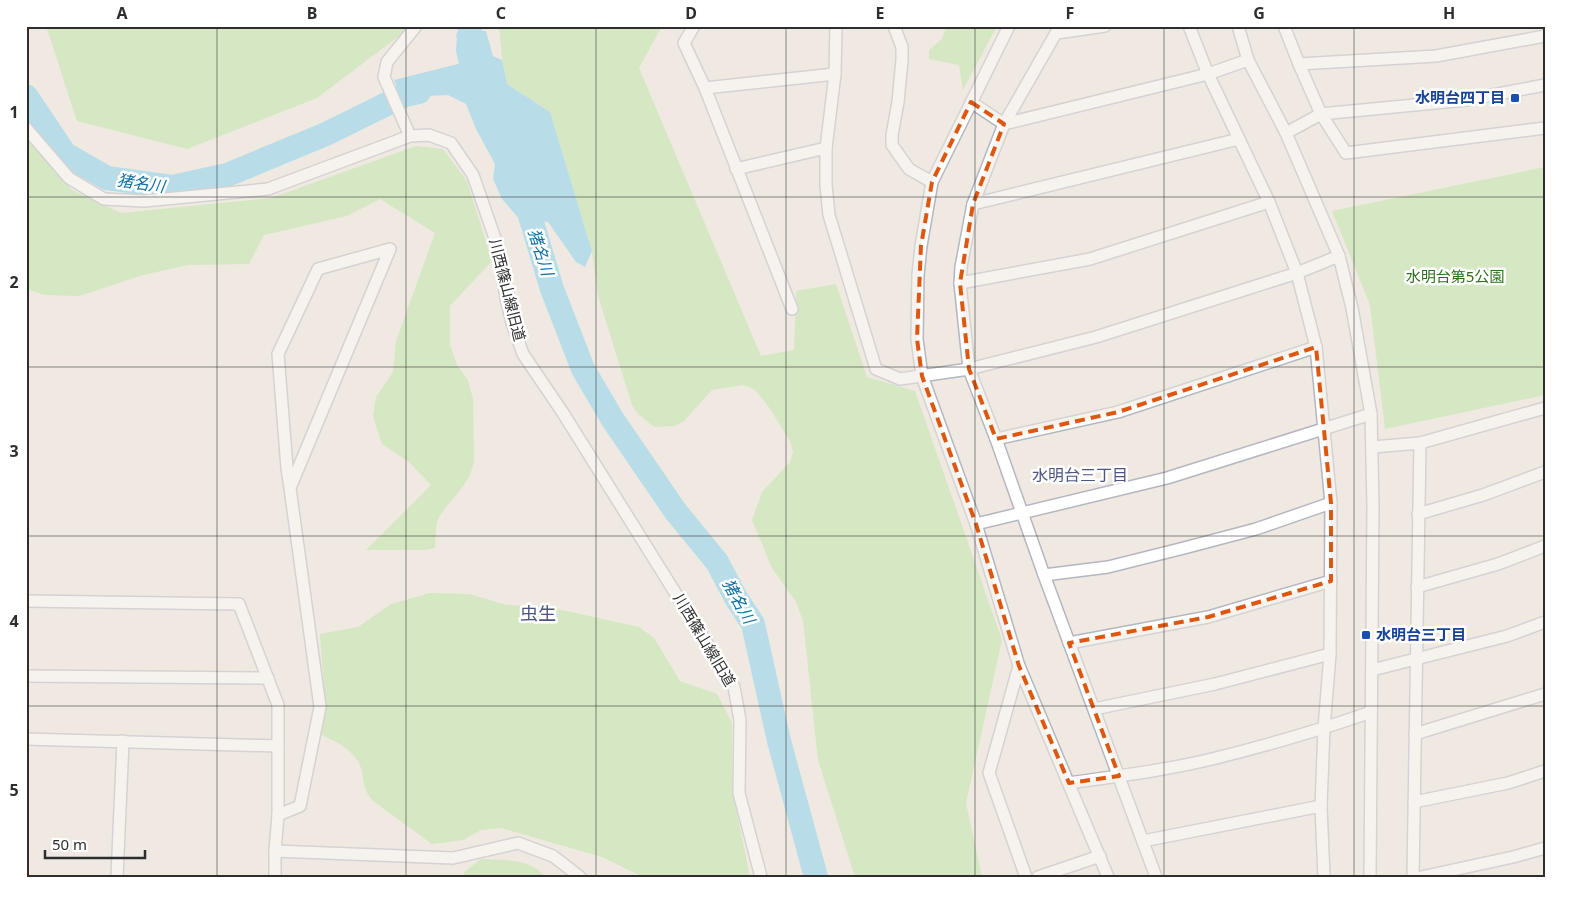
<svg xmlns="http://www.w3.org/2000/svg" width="1571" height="903" font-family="'Noto Sans','Noto Sans JP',sans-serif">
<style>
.green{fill:#b6e59e}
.water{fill:#75cff0}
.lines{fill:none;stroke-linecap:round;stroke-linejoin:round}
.river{stroke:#75cff0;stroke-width:24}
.minor-casing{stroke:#b4b7c1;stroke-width:14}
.minor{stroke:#fff;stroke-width:11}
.marked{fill:none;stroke:#df570e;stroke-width:4;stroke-dasharray:10 6;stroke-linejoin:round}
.grid{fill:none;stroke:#2e2e2e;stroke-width:1;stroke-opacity:0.55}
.transit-dot{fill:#1a4fb4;stroke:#fff;stroke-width:2}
.labels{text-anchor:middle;stroke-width:5;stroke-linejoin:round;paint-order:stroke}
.transit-label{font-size:15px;font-weight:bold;fill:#164399;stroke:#fff;text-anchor:end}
.park-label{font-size:15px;fill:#2c6e1b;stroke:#fff}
.street-label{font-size:15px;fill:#2e2e2e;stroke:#fff}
.water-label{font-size:16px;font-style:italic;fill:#0d6fa3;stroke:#fff}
.neighbourhood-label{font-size:16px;fill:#4d5680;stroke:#fff}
.quarter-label{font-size:18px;fill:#4d5680;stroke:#fff}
.neatline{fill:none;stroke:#2e2e2e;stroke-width:2}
.grid-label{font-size:16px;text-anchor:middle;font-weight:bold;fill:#2e2e2e}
</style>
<rect width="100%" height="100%" fill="#efe9e1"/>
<!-- green -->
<g class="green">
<path d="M46 26H408L403 33 317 98 187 149 77 121Z"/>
<path d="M499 26H662L639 68 761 356 794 350 796 291 836 284 867 377 915 391 1002 640 966 803 982 877H855L818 760 803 621 796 602 772 568 752 520 762 492 790 462 793 452 790 441 768 406 755 390 744 385 712 390 684 421 675 426 654 427 638 414 632 405 598 296 592 251 550 112 507 84 502 60Z"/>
<path d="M946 26H997L963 90 959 65 929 59V50L942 39Z"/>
<path d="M26 137 72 190 121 213 271 198 416 146 443 149 467 181 492 261 450 306V345L457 365 468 380 473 399 474 459C472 483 451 498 439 517 435 524 436 539 435 548L425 550H366L431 485 409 462 382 444 373 416 376 397 393 372 396 341 435 233 380 199 347 216 264 235 249 264 188 265 143 275 79 296 45 295 26 289Z"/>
<path d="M1545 167V395L1385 429 1370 305 1332 211Z"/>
<path d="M430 593 470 594 506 605 548 607 639 627 654 638 680 681 717 694 732 723V788L750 877H643L602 857 501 828 481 830 463 840 432 844 372 800C360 785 365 775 359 763 351 748 334 741 320 734L325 705 320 634 358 627 391 604Z"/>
<path d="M481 859C504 860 530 858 546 877H463L464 872Z"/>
</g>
<!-- water -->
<path class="water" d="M459 30 486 31 493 56 502 60 507 84 550 112 592 251 585 267 576 262 548 222 541 221 528 229 502 199 493 179 495 164 476 129 466 104 448 95 426 96 403 101 394 80 462 63 456 35Z"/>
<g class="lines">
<!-- river -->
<g class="river">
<path d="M470 26 468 50 471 63"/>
<path d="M26 96 65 154 107 178 172 187 227 175 326 134 405 95 419 92"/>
<path d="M524 196 552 289 583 369 613 420 676 512 717 562 736 598 753 624 779 741 816 877"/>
</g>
<defs>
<g id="minor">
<path d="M694 26 684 43 705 88 792 309"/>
<path d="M836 26 835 74 826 148V185L829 215 876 369 900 379 969 369 1096 337 1297 273 1339 256"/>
<path d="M894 26 902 47V60L898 102 892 135V145L909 169 932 182"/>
<path d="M1009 26 932 182 921 246 918 275 917 339 922 376 976 524 1019 666 1108 877"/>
<path d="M1060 26 1004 124 973 204 961 267 960 283 969 369 996 439 1044 575 1156 877"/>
<path d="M1189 26 1208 74 1269 202 1297 273 1316 347 1331 503 1330 654 1324 728 1321 806 1324 877"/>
<path d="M1238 26 1248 60 1286 133 1339 256 1352 308 1371 414 1373 506 1370 877"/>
<path d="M1284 26 1299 64 1321 114 1346 153 1545 128"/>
<path d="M1057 33 1105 26"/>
<path d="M1299 64 1436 56 1545 36"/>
<path d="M705 88 835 74"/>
<path d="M971 102 1004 124 1208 74 1248 60"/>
<path d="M26 128 69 178 104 199 144 201 268 189 410 136 429 135 451 143 473 175 498 247 506 298 512 323 523 354 563 413 734 687 740 720 739 793 761 877"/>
<path d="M1286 133 1321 114 1466 100 1545 85"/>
<path d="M410 136 384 77 387 62 416 26"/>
<path d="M736 169 826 148"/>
<path d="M973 204 1239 139"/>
<path d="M960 283 1090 259 1269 202"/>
<path d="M996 439 1118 412 1316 347"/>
<path d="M1420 443 1545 408"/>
<path d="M1373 447 1420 443 1413 877"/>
<path d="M1418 514 1483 495 1545 472"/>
<path d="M976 524 1167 478 1371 414"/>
<path d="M1044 575 1108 567 1184 548 1256 529 1331 503"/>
<path d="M1417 587 1498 564 1545 546"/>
<path d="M26 601 239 604 278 705V815"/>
<path d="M1069 643 1208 617 1331 581"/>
<path d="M1019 666 989 773 1026 877"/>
<path d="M1372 670 1507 636 1545 622"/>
<path d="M26 676 268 678"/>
<path d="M1094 709 1215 684 1330 654"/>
<path d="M1415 734 1545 694"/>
<path d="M26 739 278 746"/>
<path d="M1069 783C1118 776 1168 770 1216 758 1268 745 1320 730 1371 712"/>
<path d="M1414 802 1508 783 1545 771"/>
<path d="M1143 841 1321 806"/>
<path d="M275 851 278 815 300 806 320 707 290 488 390 249 318 269 278 354 287 468 290 488"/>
<path d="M117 877 123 741"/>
<path d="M275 877V851L453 858 518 843 553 856 580 877"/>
<path d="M1038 877 1100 856"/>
<path d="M1421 877 1513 857 1545 848"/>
</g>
</defs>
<!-- minor casing -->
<use href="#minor" class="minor-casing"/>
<!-- minor -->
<use href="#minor" class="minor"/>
</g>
<!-- marked area -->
<path d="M0 0H1571V903H0ZM971 102 1004 124 973 204 960 283 969 369 996 439 1118 412 1316 347 1331 503V581L1208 617 1069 643 1119 776 1069 783 1019 666 976 524 922 376 917 339 921 246 932 182Z" fill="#efe9e1" fill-opacity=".55" fill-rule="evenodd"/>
<path class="marked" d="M971 102 1004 124 973 204 960 283 969 369 996 439 1118 412 1316 347 1331 503V581L1208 617 1069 643 1119 776 1069 783 1019 666 976 524 922 376 917 339 921 246 932 182Z"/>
<!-- grid -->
<path class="grid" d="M217 26V877M406 26V877M596 26V877M786 26V877M975 26V877M1164 26V877M1354 26V877M26 197H1545M26 367H1545M26 536H1545M26 706H1545"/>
<!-- markers -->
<g class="transit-dot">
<rect x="1510" y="93" width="10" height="10" rx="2.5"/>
<rect x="1361" y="630" width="10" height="10" rx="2.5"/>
</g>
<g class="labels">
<!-- transit labels -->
<g class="transit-label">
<text x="1505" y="103">水明台四丁目</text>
<text x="1376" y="640" text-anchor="start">水明台三丁目</text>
</g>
<!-- park labels -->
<g class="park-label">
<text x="1455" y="282">水明台第5公園</text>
</g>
<!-- street labels -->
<g class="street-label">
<text transform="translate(507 290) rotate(76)" y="5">川西篠山線旧道</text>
<text transform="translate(704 640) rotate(59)" y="5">川西篠山線旧道</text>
</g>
<!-- water labels -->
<g class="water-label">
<text transform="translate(141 183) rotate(8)" y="6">猪名川</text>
<text transform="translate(541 252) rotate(72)" y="6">猪名川</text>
<text transform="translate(739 601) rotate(61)" y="6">猪名川</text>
</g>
<!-- neighbourhood labels -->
<g class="neighbourhood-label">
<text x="1080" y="481">水明台三丁目</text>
</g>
<!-- quarter labels -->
<g class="quarter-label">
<text x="538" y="620">虫生</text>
</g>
</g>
<!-- border -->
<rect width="1571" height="903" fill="none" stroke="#ffffff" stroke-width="55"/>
<!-- scale -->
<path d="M45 850v8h100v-8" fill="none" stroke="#2e2e2e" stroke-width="2.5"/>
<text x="52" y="850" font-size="15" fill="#2e2e2e" stroke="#ffffff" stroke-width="4" paint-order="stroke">50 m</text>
<rect x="28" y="28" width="1516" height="848" class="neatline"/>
<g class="grid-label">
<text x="122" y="19">A</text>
<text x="312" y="19">B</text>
<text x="501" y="19">C</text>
<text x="691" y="19">D</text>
<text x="880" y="19">E</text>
<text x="1070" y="19">F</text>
<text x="1259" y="19">G</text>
<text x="1449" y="19">H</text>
<text x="14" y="118">1</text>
<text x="14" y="288">2</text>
<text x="14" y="457">3</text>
<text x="14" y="627">4</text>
<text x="14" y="796">5</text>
</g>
</svg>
